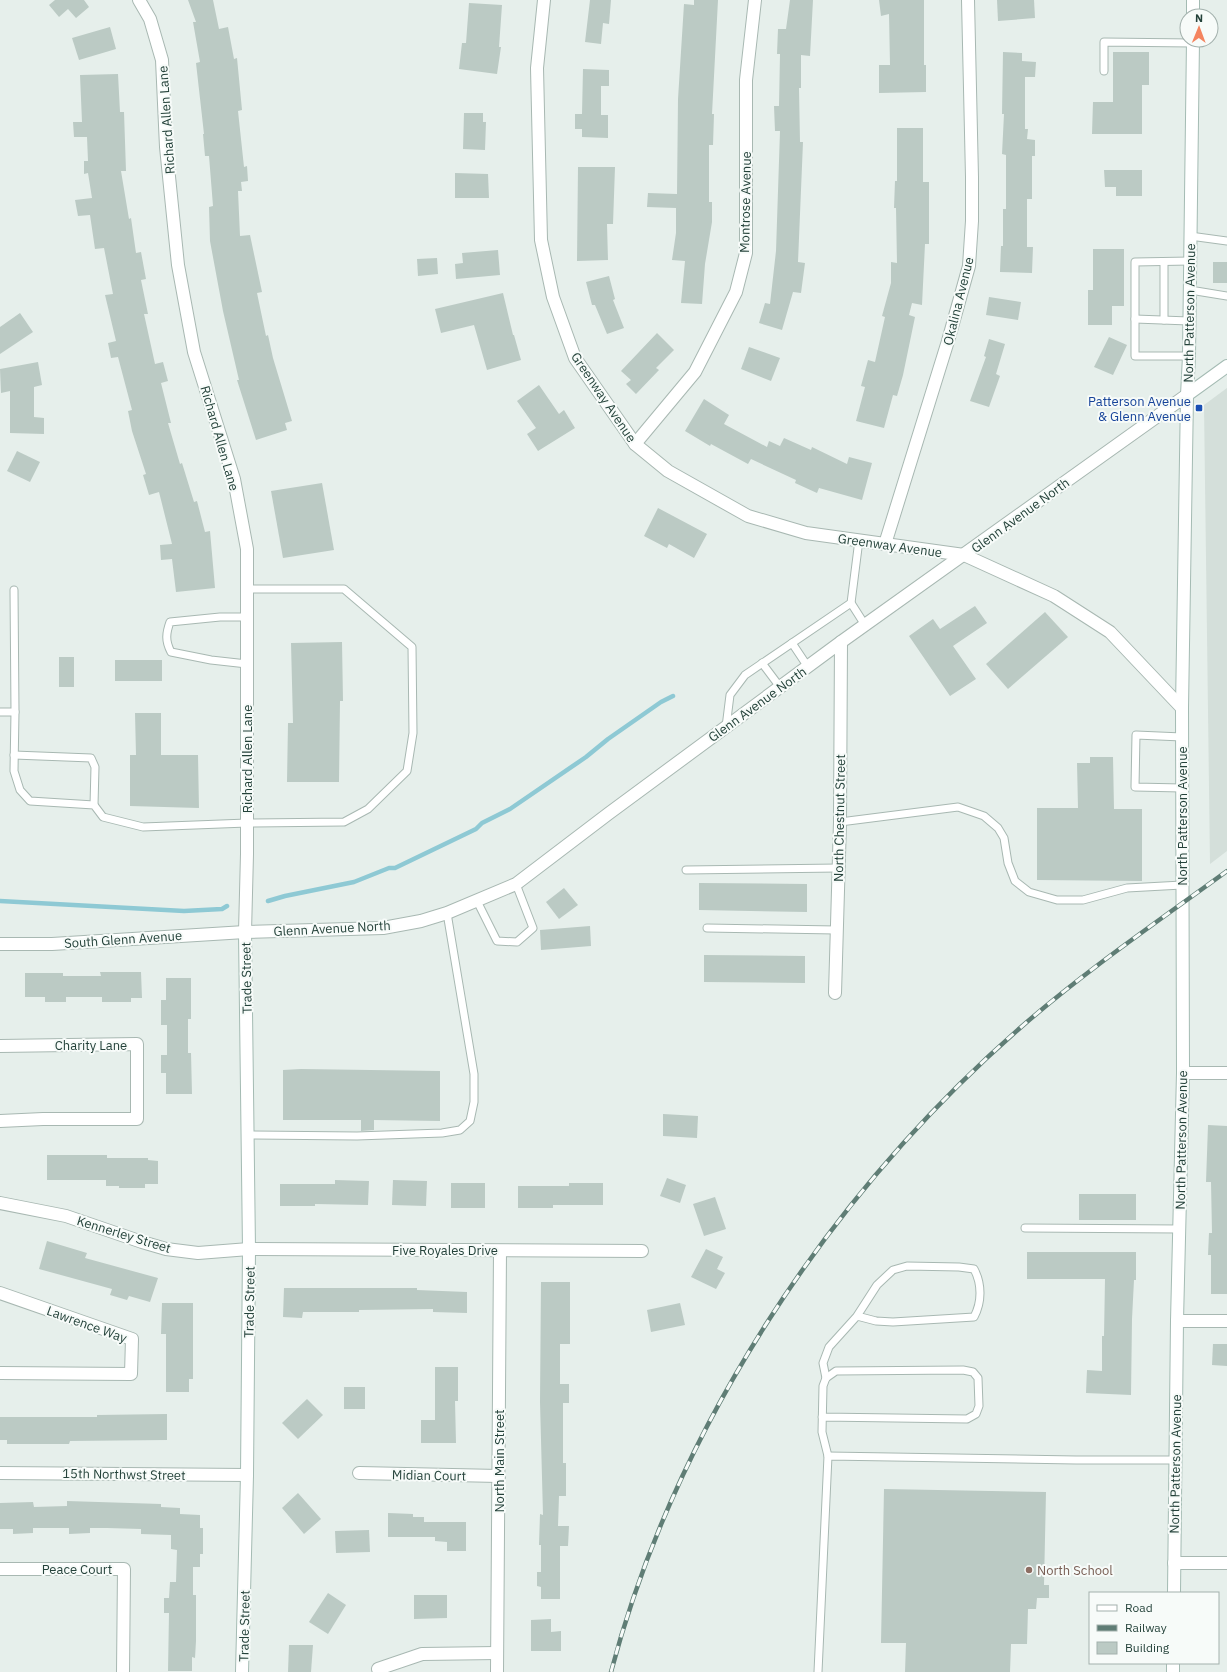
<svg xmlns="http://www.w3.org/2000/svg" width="1227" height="1672" font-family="'IBM Plex Sans',sans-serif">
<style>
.built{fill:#d4dfda}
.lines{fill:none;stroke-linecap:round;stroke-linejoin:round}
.stream{stroke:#8ec9d4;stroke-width:4.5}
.building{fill:#bbcac4}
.lane-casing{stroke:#a8b8b2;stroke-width:9}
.street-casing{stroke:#a8b8b2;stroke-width:14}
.secondary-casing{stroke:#a4bbb3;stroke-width:14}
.lane{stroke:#fff;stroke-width:7}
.street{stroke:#fff;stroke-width:12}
.secondary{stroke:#fff;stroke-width:12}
.rail-casing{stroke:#5f7d75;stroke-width:4.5}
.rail{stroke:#f7fbf9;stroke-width:3;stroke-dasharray:9;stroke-linecap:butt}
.transit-dot{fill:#1a4fb4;stroke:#f7fbf9;stroke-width:1.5}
.education-dot{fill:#8d6e63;stroke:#f7fbf9;stroke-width:1.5}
.labels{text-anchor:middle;stroke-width:4;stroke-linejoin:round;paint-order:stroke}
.street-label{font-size:13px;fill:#24423a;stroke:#f7fbf9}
.transit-label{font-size:13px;fill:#164399;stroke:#f7fbf9;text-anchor:end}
.education-label{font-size:13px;fill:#785e54;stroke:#f7fbf9;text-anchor:start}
</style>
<rect width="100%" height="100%" fill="#e6efeb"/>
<!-- built -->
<path class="built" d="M1227 388V851L1210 864 1204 405Z"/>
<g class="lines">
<!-- stream -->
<g class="stream">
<path d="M0 901 184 911 222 909 227 906"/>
<path d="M268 901 285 896 354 882 389 868H395L476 829 482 823 510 809 586 757 608 739 661 702 673 696"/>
</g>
</g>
<!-- building -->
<g class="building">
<path d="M55 0H84L89 7 76 18 68 9 59 17 49 5Z"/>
<path d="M188 0H213L219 29 228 27 234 59 237 58 242 110 238 111 244 167 247 166 248 181 241 182 242 191H238L240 236 250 235 262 292 257 293 266 336 268 335 273 358 292 421 285 423 287 430 256 440 237 380H239L223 311 210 241 209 207 213 206 209 156H205L203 134H204L196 63 200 62 193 22H196Z"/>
<path d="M590 0H611L609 24 603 23 601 44 585 42Z"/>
<path d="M694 0H718L712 114H714L713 145H709V202H712V222L705 264 702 304 681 303 685 261 672 260 676 233V208L647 207 648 193 677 194 678 99 684 4 694 5Z"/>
<path d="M790 0H813L810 56 801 55V88H799L800 142H803L798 262 805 263 801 293 793 292 782 330 759 323 765 303 770 304 776 251 780 131H775L774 106H779L780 54H777L778 29H786Z"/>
<path d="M879 0H924V65H926V92L879 93V65H890L889 14 881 16Z"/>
<path d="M997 0H1034L1035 18 998 21Z"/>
<path d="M469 3 502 5 499 47H501L497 74 459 69 462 43H466Z"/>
<path d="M110 27 116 49 79 60 72 38Z"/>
<path d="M1003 52 1022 53V61L1036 62 1035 77H1025V129H1028L1027 139 1035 140V156H1032V199H1027V247H1033L1032 273 1000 272 1001 246H1003V209H1006V155L1002 154 1004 114H1002Z"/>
<path d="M1113 52H1149V85H1142V134H1092L1093 102H1113Z"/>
<path d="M583 69 609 70V86H601V115H608V138L582 137V129H575V114H582Z"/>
<path d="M118 74 120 112H124L126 171H121L129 219 131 218 136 253 141 252 146 279 141 280 148 314H144L155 364 163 362 168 381 161 383 171 423H168L180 464 182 463 194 502 197 501 205 532 210 531 215 588 176 592 172 559 161 560 160 545 172 544 159 492 149 495 143 475 146 474 132 431 128 411 132 410 118 357 111 358 108 343 116 341 105 295 113 294 104 248 95 249 90 215 78 216 75 200 92 198 88 173 84 174V161H88L87 137H74L73 122H82L80 75Z"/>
<path d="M464 113H483V122H486L485 150 463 149Z"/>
<path d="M897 128H923V182H929V244H925L922 305 912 303 909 315 915 317 903 375 897 396 893 395 884 428 856 421 865 387 861 386 868 360 875 362 885 317 882 316 891 283V262L897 263 896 208H894L895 181H897Z"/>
<path d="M578 167H615L613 224H607L608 260 577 261Z"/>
<path d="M1104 170H1142V196H1116V187H1105Z"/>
<path d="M455 173 488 174 489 198H455Z"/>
<path d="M1093 249H1124V306H1112V325H1088V290H1093Z"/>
<path d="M498 250 500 275 456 279 455 264 463 263 462 253Z"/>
<path d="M437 258 438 274 418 276 417 259Z"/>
<rect x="1213" y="262" width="14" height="21"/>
<path d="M609 276 615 299 613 300 624 328 607 334 595 305H592L586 282Z"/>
<path d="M503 293 513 335H514L521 360 487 370 474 325 441 333 435 309Z"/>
<path d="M989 297 1021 302 1018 320 986 315Z"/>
<path d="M20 313 33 332 0 354V327Z"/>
<path d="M657 333 674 350 656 368 659 370 636 394 626 384 631 380 621 371Z"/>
<path d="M1109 337 1127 345 1113 375 1094 367Z"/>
<path d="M989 339 1005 344 996 374 1000 376 989 407 970 401 986 357 984 356Z"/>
<path d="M749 347 780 358 771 381 741 369Z"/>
<path d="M38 362 42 385 34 387V417L44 418V434L10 433V391L1 393 0 369Z"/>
<path d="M539 385 559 414 564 410 575 428 538 451 527 434 536 428 517 401Z"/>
<path d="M704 399 729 415 724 424 767 447 769 441 780 446 784 438 811 450 812 447 847 464 849 457 872 463 862 500 819 488 817 493 795 483 796 480 751 459 748 464 711 444 710 446 685 431Z"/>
<path d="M17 451 40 462 30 482 7 471Z"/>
<path d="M322 483 334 550 283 558 271 491Z"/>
<path d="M658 508 707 534 694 558 669 544 667 548 644 536Z"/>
<path d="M975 606 987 623 953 646 976 679 950 696 909 636 933 619 940 629Z"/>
<path d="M1045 612 1068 637 1008 689 986 664Z"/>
<path d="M342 642 343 701H340L339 782H287L288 723H293L291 643Z"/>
<rect x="59" y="657" width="15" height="30"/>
<rect x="115" y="660" width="47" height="21"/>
<path d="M135 713H161V755H198L199 808 130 806V755H136Z"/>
<path d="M1090 757H1113L1114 809H1142V881L1037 880V808H1078L1077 763H1090Z"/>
<path d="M699 883 807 884V912L699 910Z"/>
<path d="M564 888 578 905 559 919 546 902Z"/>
<path d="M590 926 591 946 541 950 540 930Z"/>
<path d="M704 955 805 956V983L704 982Z"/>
<path d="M100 972H141L142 998H131V1002H102V997H66V1002H45V997H25V973H63V976H101Z"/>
<path d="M166 978H191V1019H188V1053H191L192 1094H166V1073H161V1055H167V1025H161V1000H166Z"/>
<path d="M301 1069 440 1071V1121L374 1120V1130L361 1131V1120H283V1070Z"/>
<path d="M663 1114 698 1116 697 1138 663 1136Z"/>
<path d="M1208 1125 1227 1126V1294H1211V1255H1208L1209 1233H1212L1211 1182H1206Z"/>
<path d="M47 1155H107V1158H148V1160L158 1161V1184H145V1188H119V1186H106V1180H47Z"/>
<path d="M667 1178 686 1185 680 1203 660 1196Z"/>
<path d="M335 1180 369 1181 368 1205 315 1204V1206H280V1184H335Z"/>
<path d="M393 1180 427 1181 426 1206 392 1205Z"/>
<rect x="451" y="1183" width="34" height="25"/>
<path d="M569 1183H603V1205H553V1208H518V1186H569Z"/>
<rect x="1079" y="1194" width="57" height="26"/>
<path d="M715 1197 726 1229 704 1236 693 1204Z"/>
<path d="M47 1241 87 1253 85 1258 158 1278 150 1302 129 1296 127 1300 110 1295 112 1289 39 1269Z"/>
<path d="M706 1249 723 1257 717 1269 725 1273 716 1289 691 1277Z"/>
<path d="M1027 1252H1136V1280H1134L1132 1319 1131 1395 1086 1393 1087 1370 1102 1371V1336H1104L1105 1279H1027Z"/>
<path d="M541 1282H570V1344H560V1384H569V1403H563V1463H566V1496H559L558 1526H569L568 1546H560V1599H541V1587L537 1586V1572H541V1545H539L540 1514 543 1515 540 1402Z"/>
<path d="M284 1288H417V1290L467 1292V1313L433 1312V1309L359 1310V1312H303L302 1318 283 1317Z"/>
<path d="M162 1303H193V1379H189V1392H166V1334H161Z"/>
<path d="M680 1303 685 1325 651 1332 647 1310Z"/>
<path d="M1213 1344H1227V1366L1212 1365Z"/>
<path d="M435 1367H458V1401H455L456 1443H421V1420H435Z"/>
<rect x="344" y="1387" width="21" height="22"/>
<path d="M307 1399 323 1415 298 1439 282 1423Z"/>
<path d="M167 1414V1440L70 1441 69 1444H7V1440H0V1417H97V1415Z"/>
<path d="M884 1489 1046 1492 1044 1585H1049V1598H1037L1036 1609H1028L1027 1644H1011L1010 1672H905L906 1643H881Z"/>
<path d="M298 1493 321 1519 304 1534 282 1508Z"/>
<path d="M67 1501 161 1504V1507L180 1508V1514L200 1515V1528H203V1554H200V1567H193V1595H196V1641L195 1658 192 1657V1671H168L169 1613H164V1598H169L170 1582H176L177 1550 171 1549V1535L141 1534V1529L107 1528H90V1533L69 1534V1528H33V1533L13 1534V1529H0V1503L33 1502 34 1507 67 1506Z"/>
<path d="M388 1513 413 1514V1517H424V1522H466V1551H447V1542L435 1541V1537H388Z"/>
<path d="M369 1530 370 1552 336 1553 335 1531Z"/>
<path d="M328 1593 346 1605 328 1634 309 1622Z"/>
<path d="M414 1595H447V1618L414 1619Z"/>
<path d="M551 1619V1632L561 1631V1651H531V1620Z"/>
<path d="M289 1645H313L311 1672H288Z"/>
</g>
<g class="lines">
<defs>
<g id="lane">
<path d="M1104 71V42L1192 43"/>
<path d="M1190 236 1227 241"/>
<path d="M1190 290 1227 296"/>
<path d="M1135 319 1189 321"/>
<path d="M1164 320V262"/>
<path d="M1189 356H1135V262L1190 261"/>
<path d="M851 603 865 625"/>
<path d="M247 617H220L170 622C166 633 165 641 171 652L211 660 247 664"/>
<path d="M792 643 808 667"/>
<path d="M762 663 780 687"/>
<path d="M0 712H15L14 590"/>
<path d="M15 712 14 771 20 790 30 801 94 805 103 817 143 827 247 823 344 822 368 809 407 771 413 733 412 647 344 589H247"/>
<path d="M726 727 730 695 745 675 851 603 859 540"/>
<path d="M14 755 91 758 95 767 94 805"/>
<path d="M1182 788 1135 787 1136 735 1182 737"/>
<path d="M840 822 958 807 984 816 998 828 1004 838 1008 863 1015 881 1029 892 1057 900H1083L1127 888 1182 885"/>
<path d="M686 870 838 868"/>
<path d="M477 901 497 941 517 942 533 928 516 884"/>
<path d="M707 928 836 930"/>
<path d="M248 1135 357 1136 442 1133 460 1130 470 1121 474 1102V1074L447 913"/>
<path d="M1025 1228 1179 1229"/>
<path d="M826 1378 823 1363 829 1347 857 1316 876 1321 893 1322 974 1317C982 1302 982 1284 974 1269L959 1267 907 1266 893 1270 877 1285 857 1316"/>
<path d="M822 1417 967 1419 976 1414 979 1406 978 1378 973 1372 963 1370 836 1371 826 1378 823 1386 822 1432 828 1456"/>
<path d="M818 1672 828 1456 1076 1460H1175"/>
</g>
<g id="street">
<path d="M139 0 150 19 162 60 166 147 178 265 194 352 234 479 247 549V854L245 932"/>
<path d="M544 0 537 68 541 240 553 297 575 358 635 444 668 471 748 516 806 533 964 555 1054 596 1110 632 1182 708"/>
<path d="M635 444 695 372 736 292 746 253V80L755 0"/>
<path d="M885 544 948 341 969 266 972 221V177L968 0"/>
<path d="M0 944H52L245 932 383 928 421 921 447 913 516 884 608 814 841 642 1187 395"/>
<path d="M835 993 840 822 841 642"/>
<path d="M0 1046 137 1044V1119H43L0 1121"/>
<path d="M1183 1073H1227"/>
<path d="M0 1203 66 1216 142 1242 166 1249 198 1253 249 1249 642 1251"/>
<path d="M0 1293 132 1339 131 1374 0 1373"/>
<path d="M1177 1321H1227"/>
<path d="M0 1473 247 1475"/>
<path d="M359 1473 499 1476"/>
<path d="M1174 1563H1227"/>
<path d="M0 1569H124L123 1672"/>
<path d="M378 1669 422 1654 497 1653"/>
<path d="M497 1672 500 1251"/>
</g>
<g id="secondary">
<path d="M1193 16V0"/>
<path d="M1187 395 1227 366"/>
<path d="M1174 1593 1177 1321 1183 1073 1182 708 1187 395 1189 356 1193 40"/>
<path d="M242 1672 247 1475 249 1249 245 932"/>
<path d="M1173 1672V1663"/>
</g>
</defs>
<!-- lane casing -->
<use href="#lane" class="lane-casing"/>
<!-- street casing -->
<use href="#street" class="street-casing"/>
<!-- secondary casing -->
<use href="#secondary" class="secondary-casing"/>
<!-- lane -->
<use href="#lane" class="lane"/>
<!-- street -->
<use href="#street" class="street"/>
<!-- secondary -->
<use href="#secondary" class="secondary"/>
<defs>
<path id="rail" d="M611 1672C676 1427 829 1195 1020 1028 1085 971 1157 922 1227 871"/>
</defs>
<!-- rail casing -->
<use href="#rail" class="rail-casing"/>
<!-- rail -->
<use href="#rail" class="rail"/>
</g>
<!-- markers -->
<rect class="transit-dot" x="1195" y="404" width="8" height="8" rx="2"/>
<circle class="education-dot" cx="1029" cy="1570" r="4"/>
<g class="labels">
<!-- street labels -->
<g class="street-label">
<text transform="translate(166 120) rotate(-94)" y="5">Richard Allen Lane</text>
<text transform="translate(745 202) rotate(-89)" y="5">Montrose Avenue</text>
<text transform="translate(958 301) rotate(-76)" y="5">Okalina Avenue</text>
<text transform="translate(1189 313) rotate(-89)" y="5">North Patterson Avenue</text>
<text transform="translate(604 397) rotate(56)" y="5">Greenway Avenue</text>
<text transform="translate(220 438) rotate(74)" y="5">Richard Allen Lane</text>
<text transform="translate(1020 515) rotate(-36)" y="5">Glenn Avenue North</text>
<text transform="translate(890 545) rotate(8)" y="5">Greenway Avenue</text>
<text transform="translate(757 704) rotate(-36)" y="5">Glenn Avenue North</text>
<text transform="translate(247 759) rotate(-90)" y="5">Richard Allen Lane</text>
<text transform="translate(1182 816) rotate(-90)" y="5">North Patterson Avenue</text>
<text transform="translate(839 818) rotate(-89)" y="5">North Chestnut Street</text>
<text transform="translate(332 928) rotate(-3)" y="5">Glenn Avenue North</text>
<text transform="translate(123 939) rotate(-4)" y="5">South Glenn Avenue</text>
<text transform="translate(246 978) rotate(-91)" y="5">Trade Street</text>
<text x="91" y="1050">Charity Lane</text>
<text transform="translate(1181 1140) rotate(-89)" y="5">North Patterson Avenue</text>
<text transform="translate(124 1234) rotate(17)" y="5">Kennerley Street</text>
<text x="445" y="1255">Five Royales Drive</text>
<text transform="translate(249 1302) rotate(-89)" y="5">Trade Street</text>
<text transform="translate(87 1324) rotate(20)" y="5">Lawrence Way</text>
<text transform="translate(499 1461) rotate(-90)" y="5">North Main Street</text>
<text transform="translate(1175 1464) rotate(-89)" y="5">North Patterson Avenue</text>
<text transform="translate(124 1474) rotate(1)" y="5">15th Northwst Street</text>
<text transform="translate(429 1475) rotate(1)" y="5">Midian Court</text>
<text x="77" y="1574">Peace Court</text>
<text transform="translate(244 1626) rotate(-89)" y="5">Trade Street</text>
</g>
<!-- transit labels -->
<g class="transit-label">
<text x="1191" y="406">Patterson Avenue<tspan x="1191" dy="15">&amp; Glenn Avenue</tspan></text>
</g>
<!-- education labels -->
<g class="education-label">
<text x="1037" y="1575">North School</text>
</g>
</g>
<!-- legend -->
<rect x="1089" y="1592" width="130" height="72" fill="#f7fbf9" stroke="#a3b1ad"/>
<rect x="1097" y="1605" width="20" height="6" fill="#ffffff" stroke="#a3b1ad"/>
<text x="1125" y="1612" font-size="12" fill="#24423a">Road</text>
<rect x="1097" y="1625" width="20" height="6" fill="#5f7d75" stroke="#a3b1ad"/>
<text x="1125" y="1632" font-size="12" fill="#24423a">Railway</text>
<rect x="1097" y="1642" width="20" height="12" fill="#bbcac4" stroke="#a3b1ad"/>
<text x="1125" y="1652" font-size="12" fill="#24423a">Building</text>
<!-- north arrow -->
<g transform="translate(1199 28) rotate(1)"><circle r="19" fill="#f7fbf9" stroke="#a3b1ad"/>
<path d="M0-3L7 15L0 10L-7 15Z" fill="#f4845f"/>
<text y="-6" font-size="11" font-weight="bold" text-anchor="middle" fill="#24423a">N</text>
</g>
</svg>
